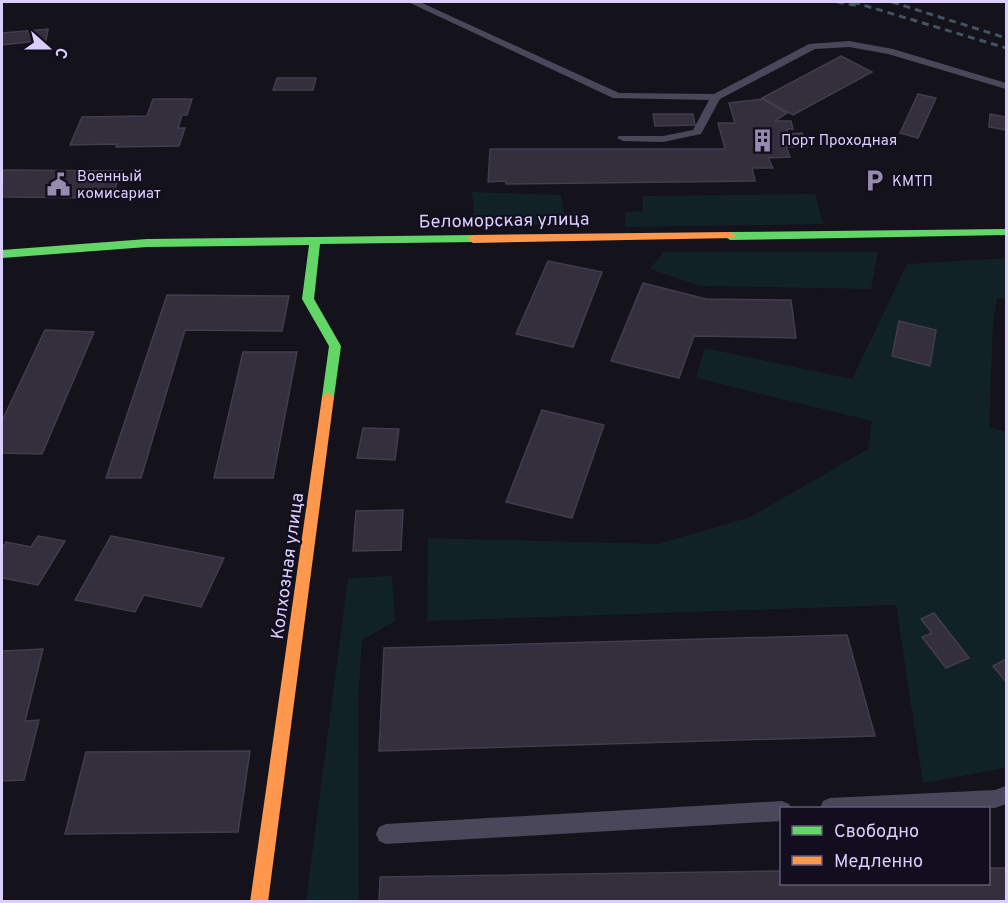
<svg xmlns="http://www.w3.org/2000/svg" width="1008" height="903" font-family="Overpass,sans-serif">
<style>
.green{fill:#112226}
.building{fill:#342f3d;stroke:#423c4d;stroke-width:1.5}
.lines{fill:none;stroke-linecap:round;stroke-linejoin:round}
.lane{fill:#4a475b;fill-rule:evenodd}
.fast{fill:#63d668;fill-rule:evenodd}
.slow{fill:#ff974d;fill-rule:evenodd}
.rail{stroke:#445363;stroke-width:3;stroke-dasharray:7 5;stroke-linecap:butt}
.labels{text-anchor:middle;stroke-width:4.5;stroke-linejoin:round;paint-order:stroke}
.far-poi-label{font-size:15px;fill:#dacefc;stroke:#130e1e;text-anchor:start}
.street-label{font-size:18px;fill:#dacefc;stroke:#130e1e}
</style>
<rect width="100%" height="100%" fill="#14121a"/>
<!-- green -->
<g class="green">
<path d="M472 192 561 195 564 213 576 212V224L475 226Z"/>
<path d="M815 194 823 224 625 227V212L643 211V196Z"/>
<path d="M663 252H878L871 289 700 286 650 269Z"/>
<path d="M1006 258V299L997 298 993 324 989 427 1006 432V768L923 783 896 605 427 621 428 538 658 544 750 517 868 449 872 421 696 378 705 348 852 379 907 264Z"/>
<path d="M392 576 395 621 362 640 358 700 359 901H306L348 578Z"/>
</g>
<!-- building -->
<g class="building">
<path d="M48 29 46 40 2 45V33Z"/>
<path d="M841 56 872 72 793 115 762 98Z"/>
<path d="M277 78H316L313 90H273Z"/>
<path d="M918 94 936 98 918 138 900 133Z"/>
<path d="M153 99H192L187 115H182L178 128H185L179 146 116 147 117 144 70 145 82 117 147 116Z"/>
<path d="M763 99 787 113 775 121H791L793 129H787L788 134 802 133 807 146 786 147 790 157 768 158 773 168H752L755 181 506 184 505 181 488 182 490 149H725L718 123H735L729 103Z"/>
<path d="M653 114H693L695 125 655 126Z"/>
<path d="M990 114 1006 117V130L989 127Z"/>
<path d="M3 170 122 171 111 198 2 197Z"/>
<path d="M548 261 602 272 573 347 516 334Z"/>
<path d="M643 283 706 299 791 300 796 338 694 336 679 378 611 361Z"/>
<path d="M167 295 289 296 282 331 185 330 141 478H106Z"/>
<path d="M899 321 936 330 930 366 892 356Z"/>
<path d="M45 330 94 332 42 454 2 453V421Z"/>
<path d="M243 352H297L273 478H214Z"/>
<path d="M542 410 604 425 572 518 506 502Z"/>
<path d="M363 428 399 429 395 460 357 458Z"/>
<path d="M403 510 401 550 353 551 356 511Z"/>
<path d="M38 536 65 541 38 585 2 578V549L6 542 31 547Z"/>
<path d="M111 536 224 558 201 607 144 595 135 612 75 600Z"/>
<path d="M934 613 969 658 946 668 922 637 932 633 921 619Z"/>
<path d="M847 635 875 736 379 751 384 648Z"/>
<path d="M43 649 25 721 39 720 24 780 2 781V651Z"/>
<path d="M1006 659V682L993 666Z"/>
<path d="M250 751 238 832 65 834 86 752Z"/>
<path d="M988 868H1006V902H379L380 877 782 871V884H988Z"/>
</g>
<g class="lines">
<!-- lane -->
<g class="lane">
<path d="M408 2H420L619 93 714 94 809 44 849 41 893 49 1006 83V89L888 54 849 47 815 49 720 99 701 134 663 142 623 141 617 138 619 136H663L693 130 709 100 613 98Z"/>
<path d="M1006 786V804L995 808H820L823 801 830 798 995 790Z"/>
<path d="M782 801 789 804 791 808H782V821L386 844 379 841 376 834 379 827 386 824Z"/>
</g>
<!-- fast -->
<g class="fast">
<path d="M1006 229V235L730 240 724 236 730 232Z"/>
<path d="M473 235 477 236V242L320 244 314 299 341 346 334 397 328 402 322 397 329 346 302 299 309 245 147 247 2 258V250L147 239Z"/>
</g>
<!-- slow -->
<g class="slow">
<path d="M730 232 736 236 734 238 473 243 467 239 473 235Z"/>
<path d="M328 392 334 397 268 902H250L322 397Z"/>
</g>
<!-- rail -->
<g class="rail">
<path d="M837 2 860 6"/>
<path d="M853 2 1006 48"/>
<path d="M892 2 1006 38"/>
</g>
</g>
<!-- icons -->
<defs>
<symbol id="building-bare" viewBox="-9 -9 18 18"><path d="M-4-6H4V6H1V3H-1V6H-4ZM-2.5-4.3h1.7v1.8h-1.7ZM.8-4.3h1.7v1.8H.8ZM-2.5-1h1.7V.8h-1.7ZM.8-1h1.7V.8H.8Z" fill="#958cad" stroke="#130e1e" stroke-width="2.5" paint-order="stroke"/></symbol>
<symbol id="parking-bare" viewBox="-9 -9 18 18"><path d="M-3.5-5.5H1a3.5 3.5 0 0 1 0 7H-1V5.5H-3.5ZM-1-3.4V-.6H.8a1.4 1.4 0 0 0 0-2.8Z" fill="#958cad" stroke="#130e1e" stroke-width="2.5" paint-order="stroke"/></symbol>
<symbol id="civic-bare" viewBox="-9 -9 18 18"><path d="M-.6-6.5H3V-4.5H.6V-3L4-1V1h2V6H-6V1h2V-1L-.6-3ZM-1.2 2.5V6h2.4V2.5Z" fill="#958cad" stroke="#130e1e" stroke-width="2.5" paint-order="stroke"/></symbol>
</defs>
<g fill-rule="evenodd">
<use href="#building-bare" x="746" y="124" width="33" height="33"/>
<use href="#parking-bare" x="858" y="164" width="33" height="33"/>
<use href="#civic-bare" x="42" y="168" width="33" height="33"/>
</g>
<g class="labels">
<!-- far-poi labels -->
<g class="far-poi-label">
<text x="781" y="145">Порт Проходная</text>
<text x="77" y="181">Военный<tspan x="77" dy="17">комисариат</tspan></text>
<text x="892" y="186">КМТП</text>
</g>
<!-- street labels -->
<g class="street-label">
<text transform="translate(504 220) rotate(-1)" y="6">Беломорская улица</text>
<text transform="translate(287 566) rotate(-82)" y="6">Колхозная улица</text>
</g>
</g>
<!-- border -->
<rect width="1008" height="903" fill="none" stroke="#dacefc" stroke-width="6"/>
<!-- legend -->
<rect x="780" y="807" width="210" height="78" fill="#130e1e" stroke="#635b77" stroke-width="1.5"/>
<rect x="792" y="826" width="30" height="9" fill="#63d668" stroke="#635b77" stroke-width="1.5"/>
<text x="834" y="837" font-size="18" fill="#dacefc">Свободно</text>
<rect x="792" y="856" width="30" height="9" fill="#ff974d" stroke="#635b77" stroke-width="1.5"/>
<text x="834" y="867" font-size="18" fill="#dacefc">Медленно</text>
<!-- north arrow -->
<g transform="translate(48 48) rotate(111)" stroke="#130e1e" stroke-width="4.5" paint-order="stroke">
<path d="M0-4.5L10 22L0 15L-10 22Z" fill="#dacefc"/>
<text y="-9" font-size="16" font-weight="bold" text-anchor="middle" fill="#dacefc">С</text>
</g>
</svg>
